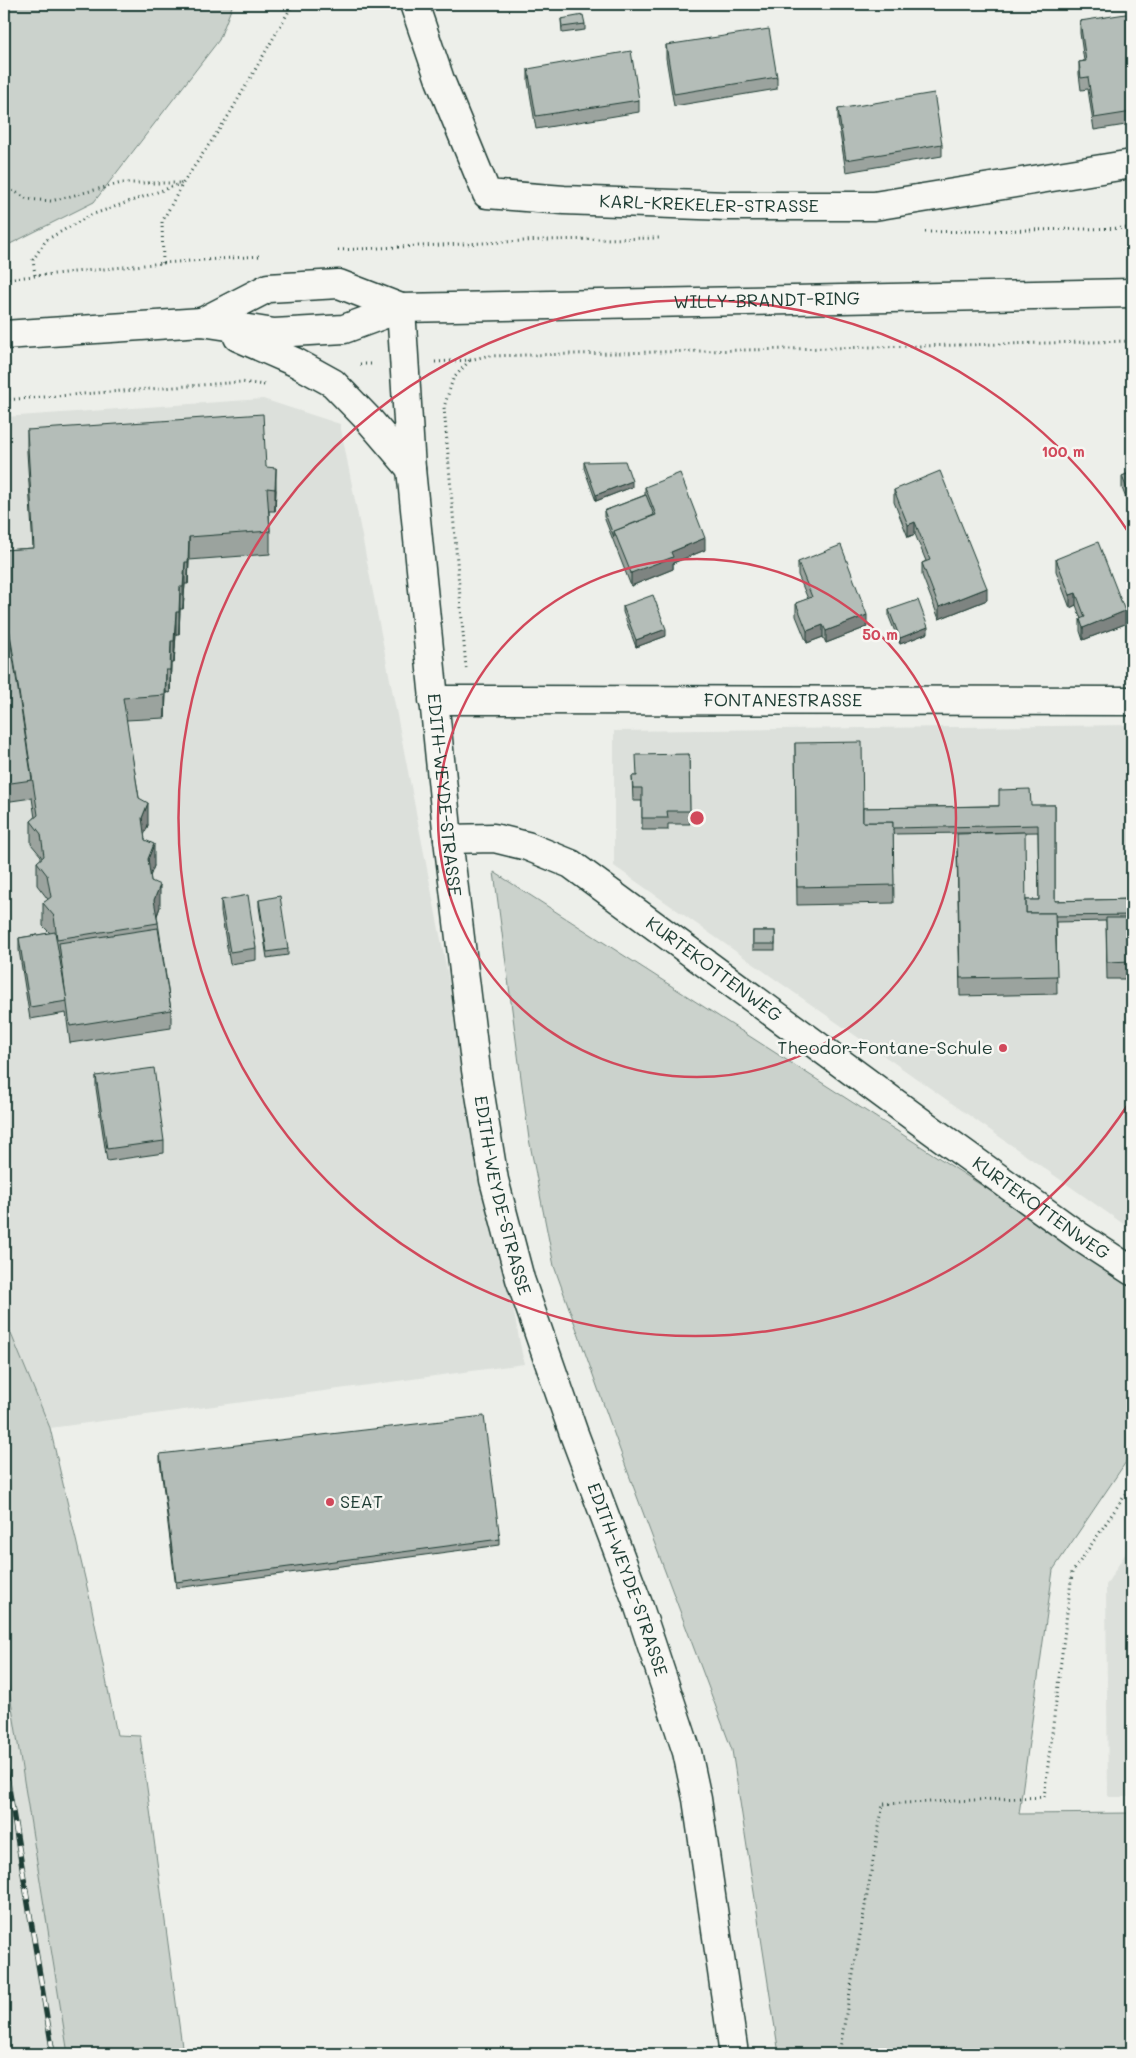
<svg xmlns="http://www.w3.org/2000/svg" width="1136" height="2058" font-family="Mali,sans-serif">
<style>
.built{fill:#dce0db}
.green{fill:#cbd2cc;stroke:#758880}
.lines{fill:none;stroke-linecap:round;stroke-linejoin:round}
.street-casing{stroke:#1f3d34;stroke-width:31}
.secondary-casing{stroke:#1f3d34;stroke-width:31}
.primary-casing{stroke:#1f3d34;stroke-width:31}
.path{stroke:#1f3d34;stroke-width:3;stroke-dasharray:1 4;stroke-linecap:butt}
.street{stroke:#f6f6f2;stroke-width:28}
.secondary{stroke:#f6f6f2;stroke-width:28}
.primary{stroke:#f6f6f2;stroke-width:28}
.rail-casing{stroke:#1f3d34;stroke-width:5.5}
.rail{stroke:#f6f6f2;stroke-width:4;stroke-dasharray:11;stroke-linecap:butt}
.wall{fill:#9ba39e;stroke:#1f3d34}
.shaded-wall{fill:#7e8481;stroke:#1f3d34}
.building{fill:#b4bdb8;stroke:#1f3d34}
.ring{fill:none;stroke:#d1495b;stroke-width:2.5}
.poi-dot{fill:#d1495b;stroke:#f6f6f2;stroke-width:2}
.labels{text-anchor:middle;stroke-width:5;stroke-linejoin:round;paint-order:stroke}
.street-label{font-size:18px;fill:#1f3d34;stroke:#f6f6f2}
.poi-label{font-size:18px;fill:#1f3d34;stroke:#f6f6f2;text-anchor:end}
.centre{fill:#d1495b;stroke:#f6f6f2;stroke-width:2.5}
.ring-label{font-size:15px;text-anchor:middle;font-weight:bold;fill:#d1495b;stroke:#f6f6f2;stroke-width:5;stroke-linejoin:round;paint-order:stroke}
</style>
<rect width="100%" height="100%" fill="#edefea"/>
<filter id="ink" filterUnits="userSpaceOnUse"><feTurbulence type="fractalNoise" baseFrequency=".02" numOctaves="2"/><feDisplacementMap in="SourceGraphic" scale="10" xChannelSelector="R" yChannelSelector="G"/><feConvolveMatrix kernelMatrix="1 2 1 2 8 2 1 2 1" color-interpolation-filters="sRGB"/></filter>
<g filter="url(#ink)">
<!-- built -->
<g class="built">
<path d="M263 399 340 424 524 1364 50 1428 4 1317V417Z"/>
<path d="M1132 725V1230L614 866V731Z"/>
<path d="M1132 1543V1797H1108L1106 1585Z"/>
<path d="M4 1657 68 2054H4Z"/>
</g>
<!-- green -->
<g class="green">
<path d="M4 4H233L219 40 94 202 4 247Z"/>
<path d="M494 872 1132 1282V1453L1053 1570 1019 1814 1132 1813V2054H779L732 1750 626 1467 554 1266 529 1139Z"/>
<path d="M4 1317 50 1428 91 1604 117 1735 140 1736 183 2054H68L4 1657Z"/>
</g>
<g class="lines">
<defs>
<g id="street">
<path id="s1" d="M414 4 440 80 487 194 564 200 727 206H874L1132 164"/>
<path id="s2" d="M433 700 1132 701"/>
<path id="s3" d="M448 839 494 838 527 846 571 864 933 1131 1080 1237 1132 1271"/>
</g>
<g id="secondary">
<path id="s4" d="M401 308 411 469 448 839 476 1070 494 1180 520 1279 574 1434 638 1604 687 1752 697 1799 734 2054"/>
</g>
<g id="primary">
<path d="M202 322 268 288 339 284 401 308"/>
<path id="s5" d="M4 335 202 322 274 333 310 331 344 329 401 308 1132 293"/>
<path d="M238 337 295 362 333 383 369 420 411 469"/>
</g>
</defs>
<!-- street casing -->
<use href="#street" class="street-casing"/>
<!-- secondary casing -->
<use href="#secondary" class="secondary-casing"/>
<!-- primary casing -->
<use href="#primary" class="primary-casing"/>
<!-- path -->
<g class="path">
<path d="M4 185 27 199 51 201 122 183H180"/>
<path d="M925 232 1132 228"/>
<path d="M338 250 544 240 659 238"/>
<path d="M163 263 162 222 183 183 229 115 293 4"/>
<path d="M35 275 33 260 46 240 91 215 183 183"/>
<path d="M4 279 163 263 260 256"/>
<path d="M435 362 470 360 486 356 1132 341"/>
<path d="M360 364H374"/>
<path d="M4 400 241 382 265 385"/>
<path d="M466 668 444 407 453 379 470 360"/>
<path d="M839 2054 883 1804 1044 1797 1072 1573 1132 1485"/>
</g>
<!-- street -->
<use href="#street" class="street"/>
<!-- secondary -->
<use href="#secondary" class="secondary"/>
<!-- primary -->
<use href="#primary" class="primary"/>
<defs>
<path id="rail" d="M4 1758 53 2054"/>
</defs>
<!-- rail casing -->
<use href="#rail" class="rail-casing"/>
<!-- rail -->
<use href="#rail" class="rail"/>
</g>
<!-- wall -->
<g class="wall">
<path d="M1132 17V124L1094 130 1088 89 1081 90 1079 74V62L1084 61 1080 33V21Z"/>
<path d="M561 19 585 24V30L562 33Z"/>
<path d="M666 45 777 77V89L674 106 666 58Z"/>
<path d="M528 69 639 100V112L536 129 528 81Z"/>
<path d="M838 109 942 144V156L846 172 838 121Z"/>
<path d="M27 430 266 467 276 490 275 511H269L270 531V554L189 560 188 584H185L183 609H180L179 634H176L174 663H171L170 693 166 692 165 718 126 720 139 798 148 825 144 834 145 840 154 866 150 875 151 881 160 907 157 916 171 1010V1028L70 1043 66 1013 30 1019 19 950V938L50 933 43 926V903L48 900 47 898 37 885V862L41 859V856L31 844V821L35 818 32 798 4 802V550L33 548 27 452Z"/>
<path d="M584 462 632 487 596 501 584 468Z"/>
<path d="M1132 472V514L1122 488V476Z"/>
<path d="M645 487 705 550 673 563V569L631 586 604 517V511L645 495Z"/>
<path d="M894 490 987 600 939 619 922 575V563L926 561 915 534 908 537 894 502Z"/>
<path d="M1056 559 1125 624 1083 640 1080 631V619H1081L1076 605 1070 608 1056 571Z"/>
<path d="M798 562 867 627 826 643 823 637 807 643 796 616V603L808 599 798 575Z"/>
<path d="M623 606 666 636 636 647 623 612Z"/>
<path d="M889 610 928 633 900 644 889 617Z"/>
<path d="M795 743 863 808 1055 805V901L1132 899V979H1107L1106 921 1056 922 1057 994 960 996 957 851 1026 900H1039L1038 832 893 834 894 903 797 905Z"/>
<path d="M689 754 690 824H668V830H642V801H633L632 776H636Z"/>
<path d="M221 900 256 948V960L230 964 221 912Z"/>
<path d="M259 900 288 949V955L267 958 259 906Z"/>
<rect x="753" y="931" width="22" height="19"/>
<path d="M96 1076 164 1141V1153L107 1161 96 1088Z"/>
<path d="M160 1454 500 1539V1545L176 1588 160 1460Z"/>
</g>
<!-- shaded-wall -->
<g class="shaded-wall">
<path d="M276 468V490L275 511V489Z"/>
<path d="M632 481V487L596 501V495Z"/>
<path d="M915 522V534L908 537V525Z"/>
<path d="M189 537V560L188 584V562Z"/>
<path d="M705 538V550L673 563V569L631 586V573L671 552Z"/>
<path d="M185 562V584L183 609V587Z"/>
<path d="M180 587V609L179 634V612Z"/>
<path d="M987 588V600L939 619V607Z"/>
<path d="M1076 593V605L1070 608V595Z"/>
<path d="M1125 611V624L1083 640V628Z"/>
<path d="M176 612V634L174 663V641Z"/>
<path d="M867 615V627L826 643V631Z"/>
<path d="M823 625V637L807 643V631Z"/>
<path d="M928 627V633L900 644V638Z"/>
<path d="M666 629V636L636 647V640Z"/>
<path d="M171 641V663L170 693V670Z"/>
<path d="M166 670V692L165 718V695Z"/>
<path d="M148 803V825L142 841V818Z"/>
<path d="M154 844V866L148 882V859Z"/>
<path d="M160 885V907L154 923V900Z"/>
</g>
<!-- building -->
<g class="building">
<path d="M1132 13V112L1094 118 1088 77 1081 78 1079 62 1086 61 1080 21Z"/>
<path d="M583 15 585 24 562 27 561 19Z"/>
<path d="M769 29 777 77 674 94 666 45Z"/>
<path d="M631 51 639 100 536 116 528 69Z"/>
<path d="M934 93 942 144 846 160 838 109Z"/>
<path d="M263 414 266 467 276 468 275 489 267 488 270 531 189 537 188 562H185L183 587H180L179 612H176L174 641H171L170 670H166L165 695 123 698 139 798 148 803 142 818 145 840 154 844 148 859 151 881 160 885 154 900 158 923 57 939 54 916 43 903 51 897 47 875 37 862 44 856 41 834 31 821 38 815 4 595V550L34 548 27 430Z"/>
<path d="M625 461 632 481 596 495 584 462Z"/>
<path d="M940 471 987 588 939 607 922 563 930 560 915 522 908 525 894 490Z"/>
<path d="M1132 472V502L1122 476Z"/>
<path d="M680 473 705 538 671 552 673 557 631 573 614 531 656 515 645 487Z"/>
<path d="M646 495 654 515 614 531V537L604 511Z"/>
<path d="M1098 542 1125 611 1083 628 1080 619 1085 617 1076 593 1070 595 1056 559Z"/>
<path d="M841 545 867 615 826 631 823 625 807 631 796 603 812 597 798 562Z"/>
<path d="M653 595 666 629 636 640 623 606Z"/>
<path d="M918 600 928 627 900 638 889 610Z"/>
<path d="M6 612 32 780 4 784V613Z"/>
<path d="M862 742 863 822H893L894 885 797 887 795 743Z"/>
<path d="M689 754 690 811H667L668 818H642V788H633L632 776H637L636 755Z"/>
<path d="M1030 789 1031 805H1055V901L1132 899V915L1055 916V913H1026V900H1039L1038 825 893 828V822H863V808L999 806V790Z"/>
<path d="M1025 832 1026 913H1055L1057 976 960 978 957 834Z"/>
<path d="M248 895 256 948 230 952 221 900Z"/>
<path d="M280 896 288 949 267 952 259 900Z"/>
<path d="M1106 918H1132V961L1107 962Z"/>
<path d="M158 928 171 1010 70 1026 59 943Z"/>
<rect x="753" y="931" width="22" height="13"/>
<path d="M55 932 67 1001 30 1007 19 938Z"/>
<path d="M154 1068 164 1141 107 1149 96 1076Z"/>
<path d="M484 1416 500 1539 176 1582 160 1454Z"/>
</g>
</g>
<!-- distance rings -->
<g class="ring">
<circle cx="697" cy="818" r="259"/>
<path d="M1131 1100A518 518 0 1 1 1131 536"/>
</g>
<!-- markers -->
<g class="poi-dot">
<circle cx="1003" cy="1048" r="5"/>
<circle cx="330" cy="1502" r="5"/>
</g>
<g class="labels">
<!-- street labels -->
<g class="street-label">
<text dy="6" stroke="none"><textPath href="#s1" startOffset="426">KARL-KREKELER-STRASSE</textPath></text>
<text dy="6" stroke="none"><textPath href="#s5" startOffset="768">WILLY-BRANDT-RING</textPath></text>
<text dy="6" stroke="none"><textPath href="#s2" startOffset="350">FONTANESTRASSE</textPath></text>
<text dy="6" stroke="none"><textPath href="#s4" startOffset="489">EDITH-WEYDE-STRASSE</textPath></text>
<text dy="6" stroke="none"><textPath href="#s3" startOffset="305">KURTEKOTTENWEG</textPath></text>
<text dy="6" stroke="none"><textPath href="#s4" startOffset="894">EDITH-WEYDE-STRASSE</textPath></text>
<text dy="6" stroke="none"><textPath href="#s3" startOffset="710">KURTEKOTTENWEG</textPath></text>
<text dy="6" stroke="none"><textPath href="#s4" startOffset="1299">EDITH-WEYDE-STRASSE</textPath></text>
</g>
<!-- poi labels -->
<g class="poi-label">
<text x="993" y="1054">Theodor-Fontane-Schule</text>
<text x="340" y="1508" text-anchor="start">SEAT</text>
</g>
</g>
<circle cx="697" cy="818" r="8" class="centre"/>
<g class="ring-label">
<text x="1063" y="457">100 m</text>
<text x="880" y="640">50 m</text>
</g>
<!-- margin -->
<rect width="1136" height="2058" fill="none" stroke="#f6f6f2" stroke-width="20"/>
<rect x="10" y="10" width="1116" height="2038" fill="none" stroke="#1f3d34" stroke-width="2" filter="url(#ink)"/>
</svg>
